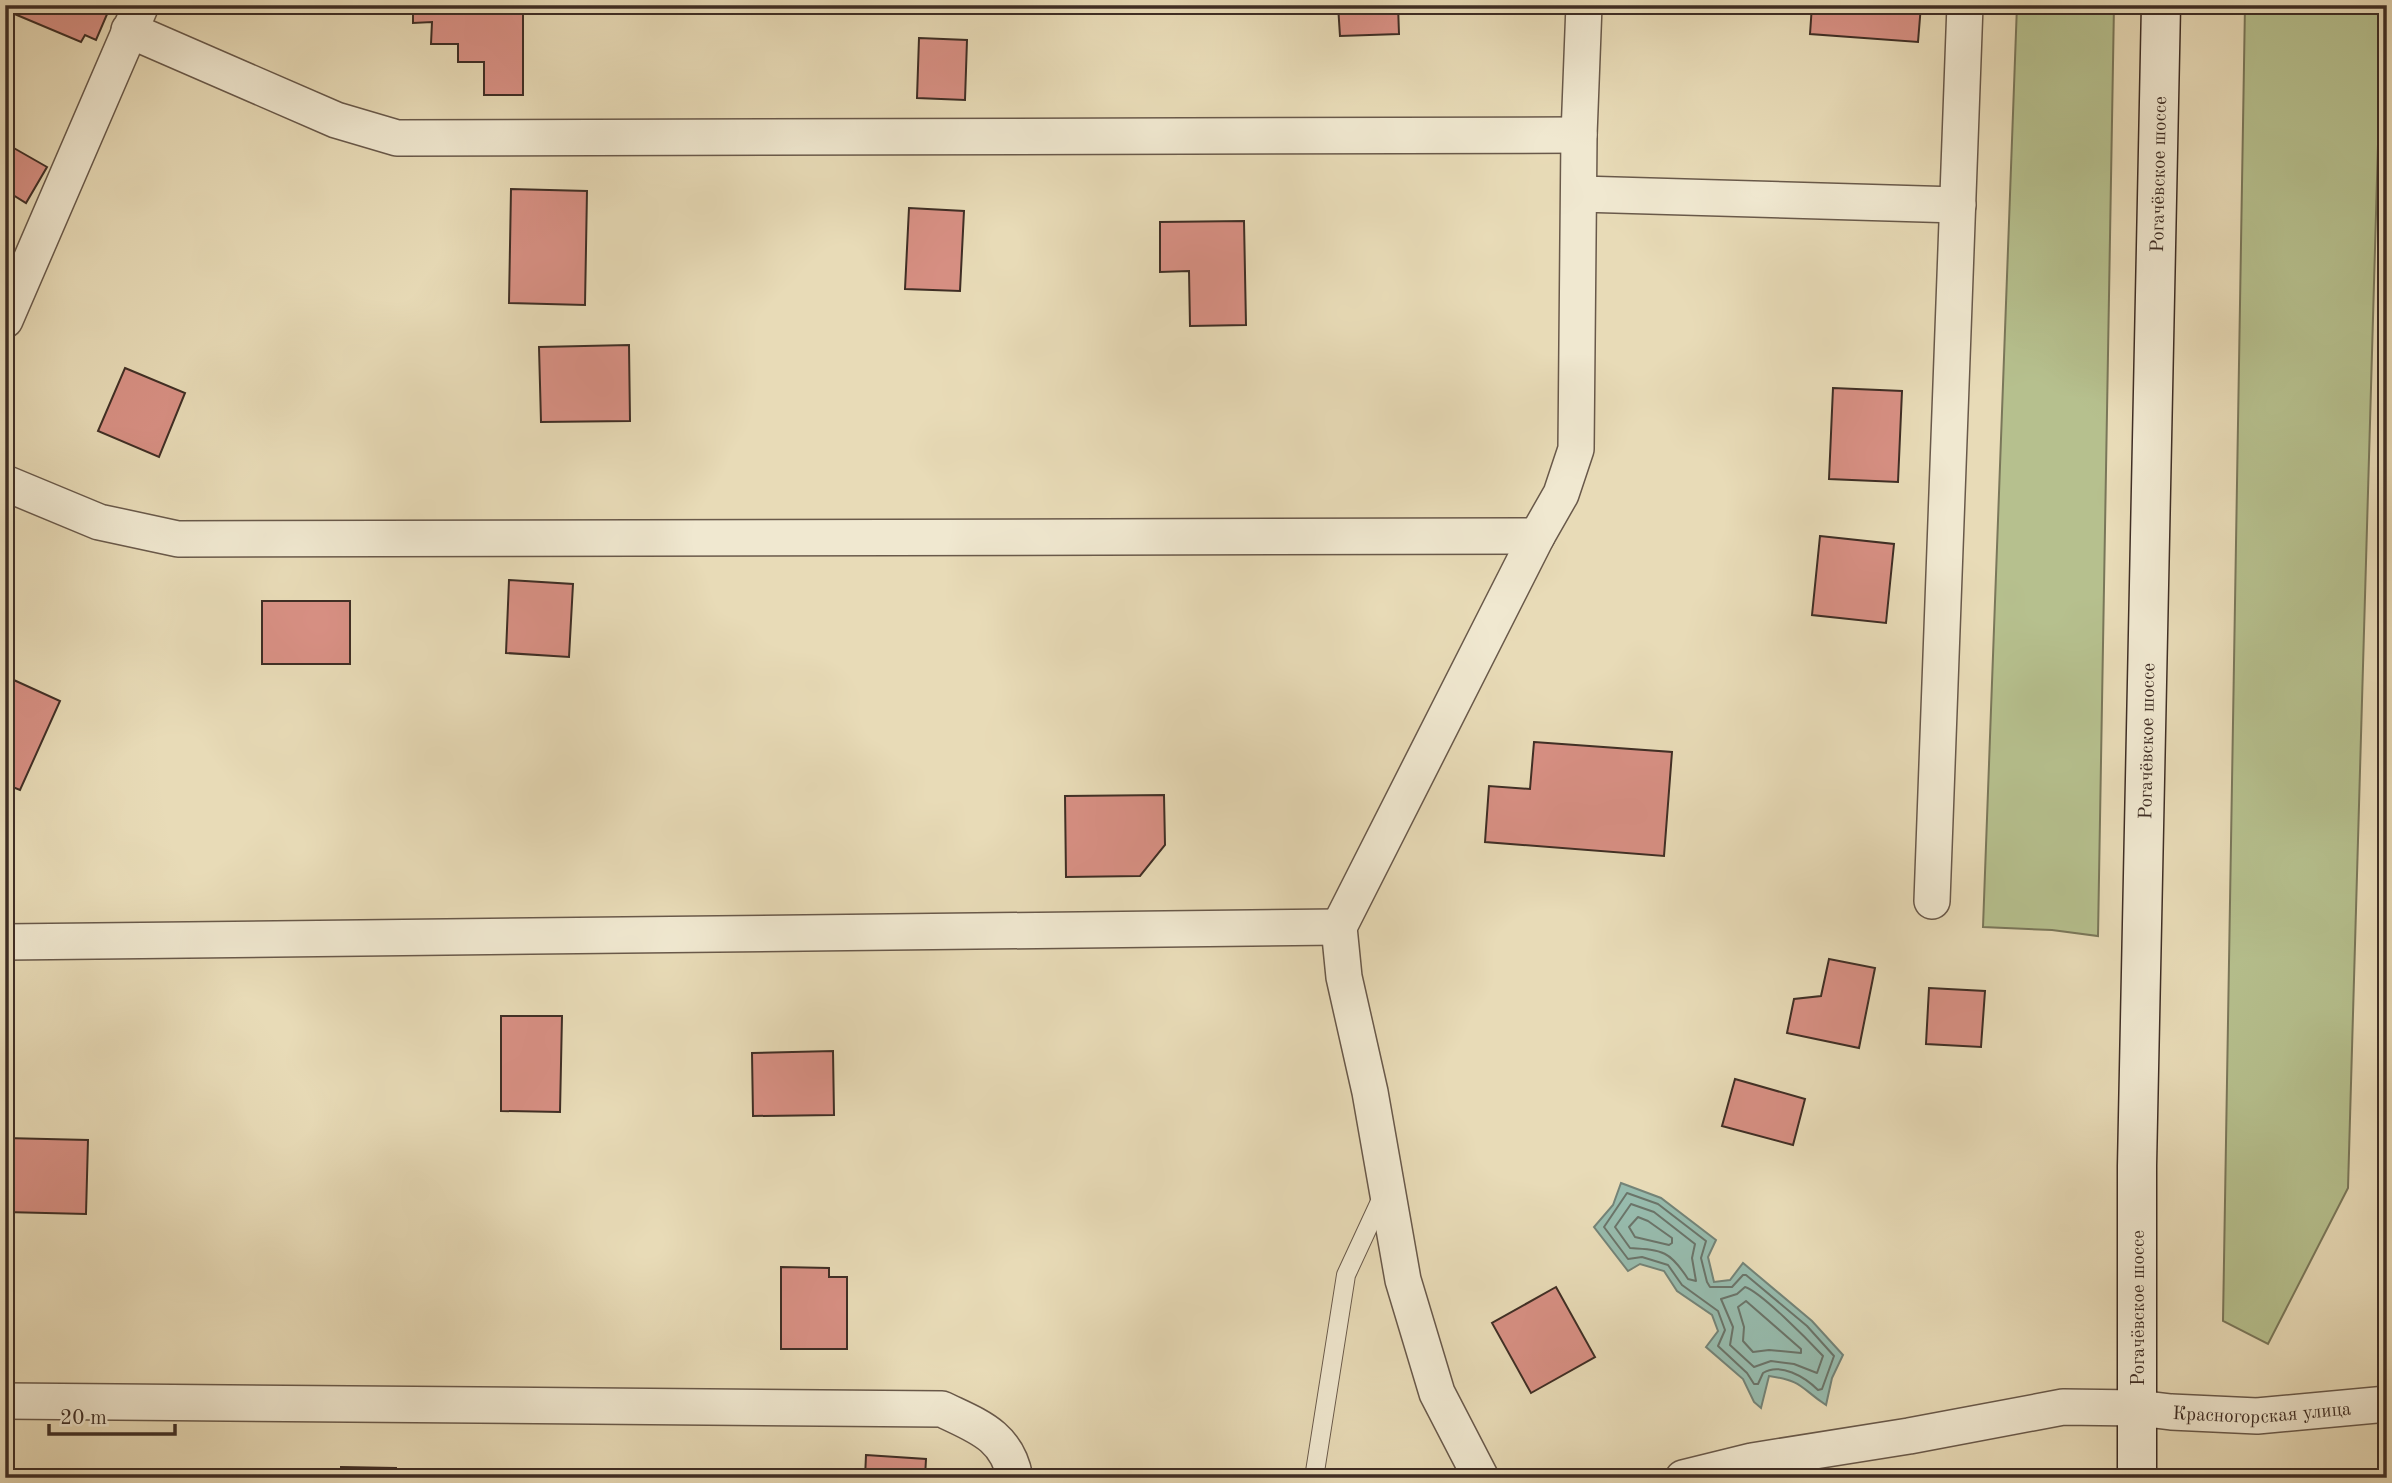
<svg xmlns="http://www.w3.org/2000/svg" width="2392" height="1483" font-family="'Old Standard TT',serif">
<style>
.green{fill:#b6c08e;stroke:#7a775a;stroke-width:2}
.water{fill:#97bbad;stroke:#748377;stroke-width:2}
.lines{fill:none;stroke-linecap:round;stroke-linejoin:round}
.shore{stroke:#6b7469;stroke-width:2}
.building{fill:#d89084;stroke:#3f2e25;stroke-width:2}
.service-casing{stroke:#69594a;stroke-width:20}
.minor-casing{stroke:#69594a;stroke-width:38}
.secondary-casing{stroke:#3f2e25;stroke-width:41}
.service{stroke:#f0e8d0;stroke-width:18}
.minor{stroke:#f0e8d0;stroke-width:35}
.secondary{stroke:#f0e8d0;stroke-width:38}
.labels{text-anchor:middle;stroke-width:7;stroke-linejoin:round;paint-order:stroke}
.street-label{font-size:19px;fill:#3f2e25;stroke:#f0e8d0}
</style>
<rect width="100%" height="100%" fill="#e8dbb7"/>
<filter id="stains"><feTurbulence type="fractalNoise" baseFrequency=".00286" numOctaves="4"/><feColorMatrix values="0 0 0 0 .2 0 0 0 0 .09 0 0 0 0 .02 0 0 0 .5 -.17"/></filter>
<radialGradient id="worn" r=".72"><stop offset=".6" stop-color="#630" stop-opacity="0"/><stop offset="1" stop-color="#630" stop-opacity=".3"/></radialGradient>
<!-- green -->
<g class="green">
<path d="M2017 5H2114L2098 936 2052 930 1983 927Z"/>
<path d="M2245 5H2382L2348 1188 2268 1344 2223 1321Z"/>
</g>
<!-- water -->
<path class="water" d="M1621 1183 1661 1198 1716 1240 1708 1257 1714 1282 1730 1280 1743 1263 1812 1321 1843 1355 1832 1378 1826 1405C1800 1388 1804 1381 1769 1376L1761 1408 1754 1402 1743 1379 1706 1347 1718 1331 1712 1315 1677 1291 1664 1271 1640 1264 1628 1271 1594 1227 1613 1205Z"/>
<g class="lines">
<!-- shore -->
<g class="shore">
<path d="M1627 1193 1658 1204 1706 1241 1701 1258 1707 1282 1710 1287H1732L1743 1275H1746L1807 1326 1834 1356 1822 1389 1818 1390C1805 1377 1780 1362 1763 1373L1758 1384H1754L1747 1373 1718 1346 1725 1330 1718 1311 1682 1285 1668 1265 1642 1257 1628 1259 1604 1227Z"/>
<path d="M1631 1204 1654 1212 1695 1244 1692 1258 1696 1281 1688 1279C1670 1251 1663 1250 1630 1248L1615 1227Z"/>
<path d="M1638 1217 1648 1221 1672 1238V1243L1669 1245 1635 1237 1629 1227Z"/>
<path d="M1745 1287C1761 1292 1809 1341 1823 1356L1817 1373 1794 1364 1771 1361 1754 1367 1730 1345 1733 1327 1721 1299 1737 1294Z"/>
<path d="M1746 1301 1801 1349V1353L1769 1350 1753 1352 1743 1341 1744 1327 1738 1307Z"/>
</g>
</g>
<!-- building -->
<g class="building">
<path d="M5 5H111L96 40 85 35 81 42 5 10Z"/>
<path d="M413 5H523V95H484V62H458V44H431L432 22 413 23Z"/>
<path d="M1338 5H1398L1399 34 1340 36Z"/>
<path d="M1812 5H1921L1918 42 1810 34Z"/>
<path d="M919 38 967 40 965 100 917 98Z"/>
<path d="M5 143 47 167 26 203 5 190Z"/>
<path d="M511 189 587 191 585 305 509 303Z"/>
<path d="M909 208 964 211 960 291 905 289Z"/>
<path d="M1244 221 1246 325 1190 326 1189 271 1160 272V222Z"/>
<path d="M629 345 630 421 541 422 539 347Z"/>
<path d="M125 368 185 393 159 457 98 431Z"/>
<path d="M1833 388 1902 391 1898 482 1829 479Z"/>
<path d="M1820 536 1894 544 1886 623 1812 615Z"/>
<path d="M509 580 573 584 569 657 506 653Z"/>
<rect x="262" y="601" width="88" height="63"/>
<path d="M5 676 60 701 20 790 5 784Z"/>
<path d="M1534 742 1672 752 1664 856 1485 842 1489 786 1530 789Z"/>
<path d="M1164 795 1165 845 1140 876 1066 877 1065 796Z"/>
<path d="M1829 959 1875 968 1859 1048 1787 1033 1794 999 1821 996Z"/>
<path d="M1929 988 1985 991 1981 1047 1926 1044Z"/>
<path d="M501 1016H562L560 1112 501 1111Z"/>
<path d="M833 1051 834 1115 753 1116 752 1053Z"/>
<path d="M1735 1079 1805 1099 1793 1145 1722 1126Z"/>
<path d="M5 1138 88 1140 86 1214 5 1212Z"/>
<path d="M781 1267 829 1268V1277H847V1349H781Z"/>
<path d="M1556 1287 1595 1357 1531 1393 1492 1323Z"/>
<path d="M866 1455 926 1459 925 1478H865Z"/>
<path d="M341 1467 396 1468V1478H341Z"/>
</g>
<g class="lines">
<defs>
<path id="service" d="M1314 1478 1346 1275 1384 1193"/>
<g id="minor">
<path d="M129 30 336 120 397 138 1579 135"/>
<path d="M1580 194 1958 205"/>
<path d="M5 320 141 5"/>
<path d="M5 483 99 522 178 539 1537 536"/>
<path d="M1932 901 1965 5"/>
<path d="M5 942 1339 927"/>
<path d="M5 1401 942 1409C977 1426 1007 1435 1015 1478"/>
<path d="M1481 1478 1437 1393 1403 1280 1370 1092 1344 977 1339 927 1537 536 1561 494 1576 449 1579 135 1584 5"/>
<path id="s1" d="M1683 1478 1752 1461 1909 1436 2063 1407 2138 1408 2171 1412 2257 1416 2387 1404"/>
</g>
<g id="secondary">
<path id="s2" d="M2137 1478V1166L2161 5"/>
</g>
</defs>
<!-- service casing -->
<use href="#service" class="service-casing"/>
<!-- minor casing -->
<use href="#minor" class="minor-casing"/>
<!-- secondary casing -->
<use href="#secondary" class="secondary-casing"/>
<!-- service -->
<use href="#service" class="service"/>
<!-- minor -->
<use href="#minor" class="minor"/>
<!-- secondary -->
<use href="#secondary" class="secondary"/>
</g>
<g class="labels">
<!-- street labels -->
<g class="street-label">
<text dy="7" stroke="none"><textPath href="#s2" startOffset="1304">Рогачёвское шоссе</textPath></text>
<text dy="7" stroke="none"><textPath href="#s2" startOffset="737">Рогачёвское шоссе</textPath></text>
<text transform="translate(2137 1308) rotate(-90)" y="7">Рогачёвское шоссе</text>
<text dy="7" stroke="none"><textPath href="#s1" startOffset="586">Красногорская улица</textPath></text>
</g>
</g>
<!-- margin -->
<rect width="2392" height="1483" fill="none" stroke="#e8dbb7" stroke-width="28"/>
<rect x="7" y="7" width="2378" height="1469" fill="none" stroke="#3f2e25" stroke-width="3.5"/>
<rect x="14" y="14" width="2364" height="1455" fill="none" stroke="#3f2e25" stroke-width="2"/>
<!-- scale -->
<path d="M49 1424v10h126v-10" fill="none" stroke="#3f2e25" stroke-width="3.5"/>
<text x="60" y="1424" font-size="21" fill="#3f2e25" stroke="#f0e8d0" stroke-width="5" paint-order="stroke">20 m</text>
<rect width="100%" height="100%" filter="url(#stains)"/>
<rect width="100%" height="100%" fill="url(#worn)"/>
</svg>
